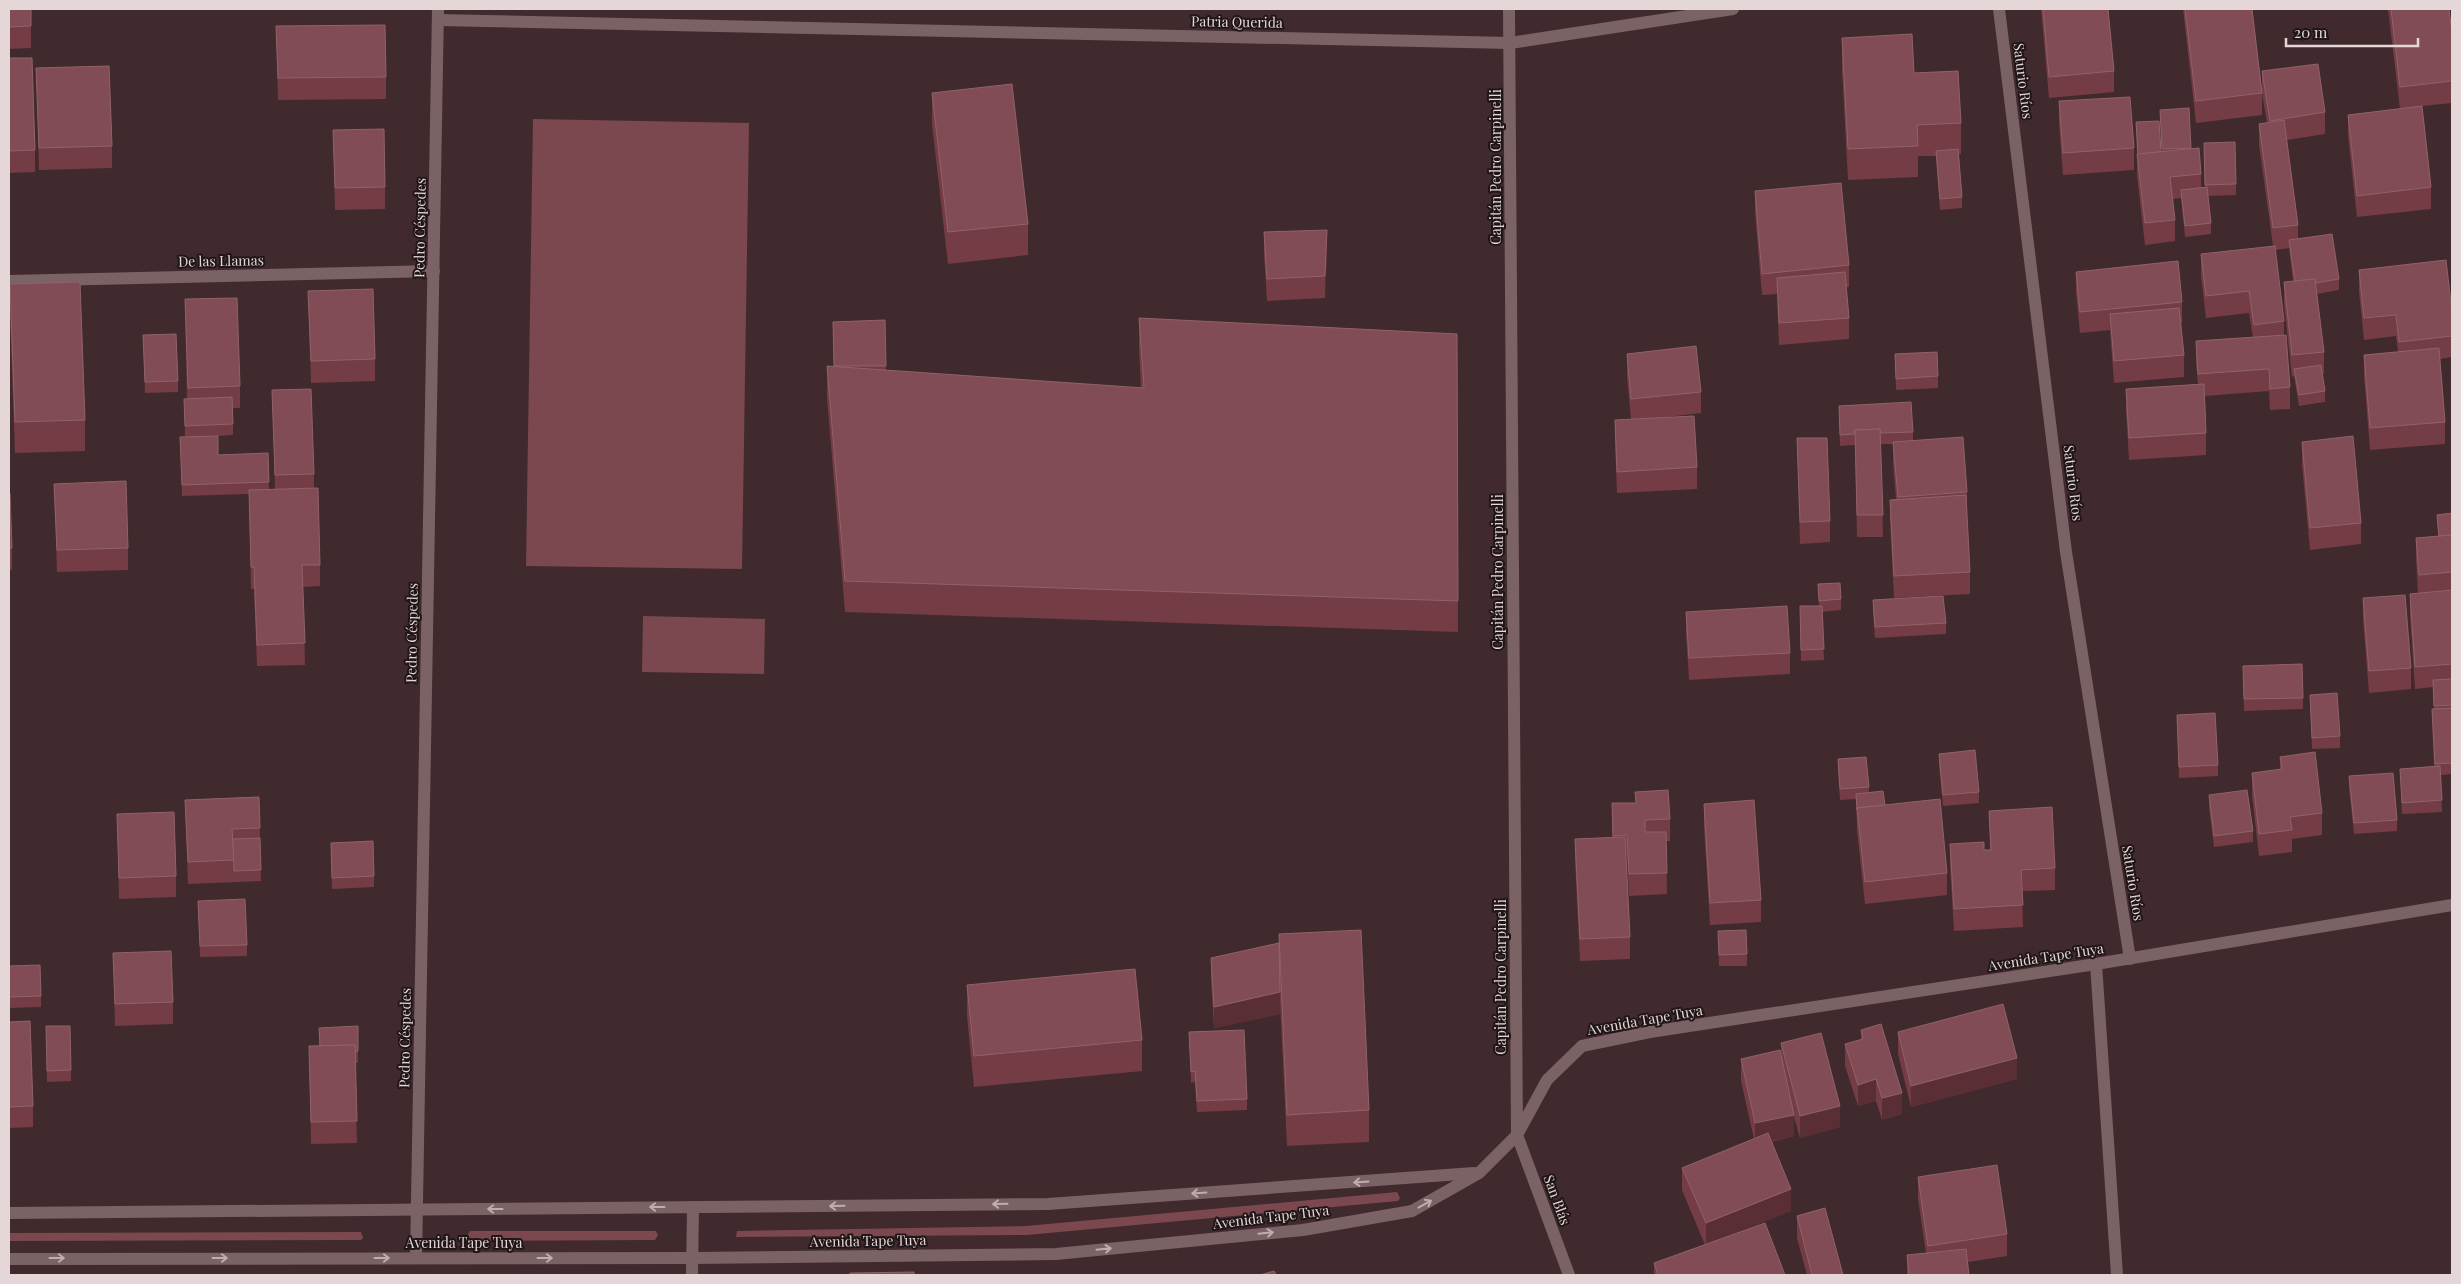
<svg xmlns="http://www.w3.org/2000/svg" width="2461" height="1284" font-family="'Playfair Display',serif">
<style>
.green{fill:#7b484f}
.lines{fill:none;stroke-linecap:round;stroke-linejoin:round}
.minor{stroke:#7b6264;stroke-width:12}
.tertiary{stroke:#7b6264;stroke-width:12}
.wall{fill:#743c45}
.shaded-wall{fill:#5a2e35}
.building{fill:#814c55;stroke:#906269}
.oneway{stroke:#c0adaf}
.labels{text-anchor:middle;stroke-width:4;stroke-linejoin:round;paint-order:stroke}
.street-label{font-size:14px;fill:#e5d6d7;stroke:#201617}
</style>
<rect width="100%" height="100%" fill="#402a2d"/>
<!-- green -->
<g class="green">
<path d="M533 119 749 123 742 569 526 566Z"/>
<path d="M643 616 765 619 764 674 642 672Z"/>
<path d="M1397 1192 1400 1198 1398 1201 1027 1235 736 1237 737 1231 1026 1226Z"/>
<path d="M470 1231H656L658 1235 655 1240 470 1241 468 1234Z"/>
<path d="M361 1232 363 1238 361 1240 9 1241V1233Z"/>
</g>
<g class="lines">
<!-- minor -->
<g class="minor">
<path d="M1509 9 1517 1135 1569 1275"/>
<path d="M1999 9 2066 552 2130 959"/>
<path d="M438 20 1510 43 1733 9"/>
<path d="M9 281 434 271"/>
<path d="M2096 964 2117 1275"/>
<path d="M416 1258 438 9"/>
<path d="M692 1275 693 1207"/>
</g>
<!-- tertiary -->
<g class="tertiary">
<path d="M9 1213 1048 1204 1474 1173"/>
<path d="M9 1259 692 1258 1056 1254 1303 1230 1412 1211 1479 1173 1517 1135 1547 1080 1582 1046 1650 1032 2096 964 2452 905"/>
</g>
</g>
<!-- wall -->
<g class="wall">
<path d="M9 9 31 26V48L9 49Z"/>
<path d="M2041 9H2108L2114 71V92L2049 98Z"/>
<path d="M2183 9H2252L2262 93V115L2196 123Z"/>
<path d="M2388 9H2449L2452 34V103L2422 106 2431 187V209L2357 217 2348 136V115L2400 109Z"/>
<path d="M276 26 386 77V99L278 100Z"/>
<path d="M1842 38 1914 73 1961 123V154H1959L1962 197V208L1940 210 1936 156H1918V177L1848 180 1842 70Z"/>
<path d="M9 58 35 150V172L9 173Z"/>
<path d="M36 68 112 146V168L39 170Z"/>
<path d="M2262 71 2325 112V134L2287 140 2298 225V239L2339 279V290L2317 294 2324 352V373L2322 374 2325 391V402L2299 406 2294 376 2292 377 2284 304V282L2293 281 2289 248 2275 250 2284 321V335L2290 387V409L2270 410 2269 391 2205 396 2206 433V455L2129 460 2126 410V389L2198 384 2196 363V341L2253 337 2249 313 2206 318 2201 276V254L2273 246 2259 145V124L2267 123 2262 93Z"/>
<path d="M932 93 1028 224V255L948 264 932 124Z"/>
<path d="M2059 101 2134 148V170L2063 175 2059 123Z"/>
<path d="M2189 108 2191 148 2201 174V188H2205L2204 143 2236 184V195L2208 196 2211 223V234L2185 237 2181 198 2173 199 2175 220V241L2145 245 2137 176V154L2136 122 2161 152H2162L2160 110Z"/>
<path d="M333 130 385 187V209L335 210Z"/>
<path d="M1755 191 1849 265V287H1846L1849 318V339L1779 345 1777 294 1762 295 1755 213Z"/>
<path d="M1264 232 1327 252 1325 298 1267 301 1264 254Z"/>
<path d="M2359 270 2452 312V357L2440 359 2445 422V444L2370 450 2364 376V355L2398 352 2396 336 2364 340 2359 292Z"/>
<path d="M2076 272 2182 302V323H2181L2184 355V377L2114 383 2110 330 2080 333 2076 293Z"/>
<path d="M10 284 85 420V451L15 453 10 316Z"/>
<path d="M308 291 375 359V381L311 383Z"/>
<path d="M185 299 240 386V408H233V435L218 436V455L268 453 269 489H275L272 390 314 474V488L320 565V586L303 587 305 665 257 666 254 589H251L249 494 182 496 180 437H185L184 399H187Z"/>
<path d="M1139 318 1457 334 1458 632 845 612 827 398V366L834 367 833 322 885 320 886 371 1141 388 1139 350Z"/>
<path d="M143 335 178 381V392L145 393Z"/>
<path d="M1627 354 1701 392V413L1659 418 1697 467V489L1617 493 1615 442V420H1631L1627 376Z"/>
<path d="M1895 354 1938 376V388L1896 390Z"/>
<path d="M1839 406 1913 432V440L1967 492V514L1970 572V594L1894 598 1890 521V500L1896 499 1893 463V444H1881L1883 537H1857L1855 445 1840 446Z"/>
<path d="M1797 438 1830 521V542L1800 544Z"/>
<path d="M2302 442 2361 523V544L2310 550 2302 464Z"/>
<path d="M54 484 128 548V570L57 572Z"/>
<path d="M9 493 12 548V570H9Z"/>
<path d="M2452 513V774L2441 775 2442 812 2402 814 2400 769 2434 766 2432 720V709H2434L2433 687 2415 689 2410 615V594L2418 593 2416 559V538L2438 536 2437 515Z"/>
<path d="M1818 584 1841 599V610L1822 612 1824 660 1801 661 1800 606H1819Z"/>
<path d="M2363 598 2411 668V689L2369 693 2363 620Z"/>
<path d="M1873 600 1946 623V634L1875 638 1873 611Z"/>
<path d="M1686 612 1790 653V674L1689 680 1686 633Z"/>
<path d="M2302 664 2303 709 2244 711 2243 666Z"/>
<path d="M2310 695 2340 736V748L2312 749Z"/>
<path d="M2177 715 2218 765V776L2179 778Z"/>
<path d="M1939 754 1979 792V803L1943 806 1939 765Z"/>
<path d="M2280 757 2322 813V835L2292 839V852L2259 856 2252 795V773L2280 769Z"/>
<path d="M1838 759 1869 787V793L1885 805 1947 873V895L1865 904 1857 830 1856 799 1840 800 1838 770Z"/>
<path d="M2349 776 2397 820V831L2354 834 2349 788Z"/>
<path d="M2209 795 2253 831V842L2214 847 2209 807Z"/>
<path d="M259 797 261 881 188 884 185 800Z"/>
<path d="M1612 803 1670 819V841H1666L1667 894 1629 896 1627 857H1626L1630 937V959L1580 961 1575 861V839L1612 837Z"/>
<path d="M1704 804 1761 900V922L1710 925 1704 826Z"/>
<path d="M1989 811 2055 868V890L2022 891 2023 927 1954 931 1950 865V844L1984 850H1990Z"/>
<path d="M117 814 176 876V897L119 899Z"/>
<path d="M331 843 374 876V887L332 889Z"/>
<path d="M198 901 247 945V956L200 957Z"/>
<path d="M1718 931 1747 954V966H1719Z"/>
<path d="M1279 934 1369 1110V1142L1287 1146 1280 1002V1014L1214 1028 1211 980V958L1279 943Z"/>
<path d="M113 953 173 1002V1024L115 1026Z"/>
<path d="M9 966 41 996V1007L9 1008Z"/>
<path d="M967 985 1142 1040V1071L974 1087 967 1016Z"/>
<path d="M9 1022 33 1106V1127L9 1128Z"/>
<path d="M46 1026 71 1070V1081L47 1082Z"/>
<path d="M319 1028 358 1051V1063H355L357 1143 311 1144 309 1046H319Z"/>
<path d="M1861 1030 1902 1114 1882 1120 1876 1101 1858 1106 1845 1066V1044L1861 1040Z"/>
<path d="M1189 1032 1247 1099V1110L1197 1112 1195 1082 1191 1083Z"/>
<path d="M1898 1032 2017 1079 1911 1107 1898 1054Z"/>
<path d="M1781 1043 1840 1127 1800 1138 1794 1117V1136L1771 1142 1791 1211 1722 1238 1785 1275H1654V1263L1705 1245 1682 1190V1168L1754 1139 1741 1081V1059L1781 1055Z"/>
<path d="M1918 1177 2007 1234V1256L1968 1262 1969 1275H1907V1255L1926 1253 1918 1199Z"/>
<path d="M1797 1216 1843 1275H1807L1797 1238Z"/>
</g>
<!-- shaded-wall -->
<g class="shaded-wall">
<path d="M1327 230V252L1325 298V276Z"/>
<path d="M1280 992V1014L1214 1028V1007Z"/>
<path d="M2017 1058V1079L1911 1107V1086Z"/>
<path d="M1876 1079V1101L1858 1106V1085Z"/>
<path d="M1902 1093V1114L1882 1120V1098Z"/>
<path d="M1840 1106V1127L1800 1138V1116Z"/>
<path d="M1794 1115V1136L1755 1145V1123Z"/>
<path d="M1791 1189V1211L1706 1245V1223Z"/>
</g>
<!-- building -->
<g class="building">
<path d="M9 9H31V26L9 27Z"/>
<path d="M2043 9H2108L2114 71 2049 77Z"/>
<path d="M2185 9H2252L2262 93 2196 101Z"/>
<path d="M2391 9H2449L2452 34V81L2400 87Z"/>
<path d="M385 25 386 77 278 78 276 26Z"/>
<path d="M1912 34 1914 73 1958 71 1961 123 1917 125 1918 146 1848 149 1842 38Z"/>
<path d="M9 58H32L35 150 9 151Z"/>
<path d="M2318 64 2325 112 2270 121 2262 71Z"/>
<path d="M109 66 112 146 39 148 36 68Z"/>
<path d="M1012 84 1028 224 948 232 932 93Z"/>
<path d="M2130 97 2134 148 2063 153 2059 101Z"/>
<path d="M2422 106 2431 187 2357 196 2348 115Z"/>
<path d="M2189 108 2191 148 2162 149 2160 110Z"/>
<path d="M2284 120 2298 225 2273 228 2259 124Z"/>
<path d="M2159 121 2161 152 2138 154 2136 122Z"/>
<path d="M384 129 385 187 335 188 333 130Z"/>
<path d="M2235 142 2236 184 2205 185 2204 143Z"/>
<path d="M2199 148 2201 174 2170 177 2175 220 2145 223 2137 154Z"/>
<path d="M1958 149 1962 197 1940 199 1936 151Z"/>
<path d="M1841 183 1849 265 1762 274 1755 191Z"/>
<path d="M2207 187 2211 223 2185 226 2181 190Z"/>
<path d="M1327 230 1325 276 1267 279 1264 232Z"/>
<path d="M2332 234 2339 279 2316 283 2315 279 2295 281 2289 240Z"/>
<path d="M2275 246 2284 321 2254 325 2249 291 2206 296 2201 254Z"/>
<path d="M2446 260 2452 312V336L2399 342 2396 315 2364 318 2359 270Z"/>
<path d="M2178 261 2182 302 2080 312 2076 272Z"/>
<path d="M1845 272 1849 318 1779 323 1777 278Z"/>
<path d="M2315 279 2324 352 2292 355 2284 282Z"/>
<path d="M80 282 85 420 15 422 10 284Z"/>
<path d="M373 289 375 359 311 361 308 291Z"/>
<path d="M237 298 240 386 188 388 185 299Z"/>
<path d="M2179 308 2184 355 2114 361 2110 314Z"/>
<path d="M1139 318 1457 334 1458 601 845 581 827 366 1144 388Z"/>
<path d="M885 320 886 366H834L833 322Z"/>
<path d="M176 334 178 381 145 382 143 335Z"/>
<path d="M2286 335 2290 387 2270 389 2269 369 2198 374 2196 341Z"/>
<path d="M1696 346 1701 392 1631 399 1627 354Z"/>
<path d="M2439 348 2445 422 2370 428 2364 355Z"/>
<path d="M1937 352 1938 376 1896 379 1895 354Z"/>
<path d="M2321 365 2325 391 2299 395 2294 369Z"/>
<path d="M2204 384 2206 433 2129 438 2126 389Z"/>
<path d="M311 389 314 474 275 475 272 390Z"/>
<path d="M232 397 233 424 185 426 184 399Z"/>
<path d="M1911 402 1913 432 1881 433 1880 429 1855 430V434L1840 435 1839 406Z"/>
<path d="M1694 416 1697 467 1617 472 1615 420Z"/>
<path d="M1880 429 1883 515H1857L1855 430Z"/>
<path d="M218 436V455L268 453 269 482 182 485 180 437Z"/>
<path d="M2353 436 2361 523 2310 528 2302 442Z"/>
<path d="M1963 437 1967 492 1898 497 1893 442Z"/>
<path d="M1797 438H1827L1830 521 1800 522Z"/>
<path d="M126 481 128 548 57 550 54 484Z"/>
<path d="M318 488 320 565H302L305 643 257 645 254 567H251L249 490Z"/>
<path d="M9 493H10L12 548H9Z"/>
<path d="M1966 495 1970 572 1894 576 1890 500Z"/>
<path d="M2452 513V535L2439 536 2437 515Z"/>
<path d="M2452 535V572L2419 575 2416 538Z"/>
<path d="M1840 583 1841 599 1819 601 1818 584Z"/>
<path d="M2452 590V664L2415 667 2410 594Z"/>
<path d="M2405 595 2411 668 2369 671 2363 598Z"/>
<path d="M1943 596 1946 623 1875 627 1873 600Z"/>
<path d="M1787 606 1790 653 1689 658 1686 612Z"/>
<path d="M1800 606H1822L1824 649 1801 650Z"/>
<path d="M2302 664 2303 698 2244 699 2243 666Z"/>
<path d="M2452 679V705L2434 706 2433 680Z"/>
<path d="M2337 693 2340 736 2312 738 2310 695Z"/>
<path d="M2452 708V763L2435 764 2432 709Z"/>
<path d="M2215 713 2218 765 2179 767 2177 715Z"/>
<path d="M1975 750 1979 792 1943 795 1939 754Z"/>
<path d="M2315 752 2322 813 2290 817 2292 830 2259 834 2252 773 2282 769 2280 757Z"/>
<path d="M1866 757 1869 787 1840 789 1838 759Z"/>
<path d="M2440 766 2442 800 2402 803 2400 769Z"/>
<path d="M2393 773 2397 820 2354 823 2349 776Z"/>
<path d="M1668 790 1670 819 1645 820V832H1666L1667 873 1629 874 1627 835 1613 836 1612 803H1636L1635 792Z"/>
<path d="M2247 790 2253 831 2214 836 2209 795Z"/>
<path d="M1883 791 1885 805 1857 808V810L1856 794Z"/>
<path d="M259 797 260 828 232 829 234 860 188 862 185 800Z"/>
<path d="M1940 799 1947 873 1865 882 1857 808Z"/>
<path d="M1754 800 1761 900 1710 903 1704 804Z"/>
<path d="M2052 807 2055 868 2021 870 2023 905 1954 909 1950 844 1984 842V850H1991L1989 811Z"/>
<path d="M174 812 176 876 119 878 117 814Z"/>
<path d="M1625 837 1630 937 1580 939 1575 839Z"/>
<path d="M260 838 261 870 234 871 233 839Z"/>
<path d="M373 841 374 876 332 878 331 843Z"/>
<path d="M245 899 247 945 200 946 198 901Z"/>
<path d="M1361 930 1369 1110 1287 1115 1279 934Z"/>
<path d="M1746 930 1747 954 1719 955 1718 931Z"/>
<path d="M1279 943 1280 992 1214 1007 1211 958Z"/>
<path d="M171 951 173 1002 115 1004 113 953Z"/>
<path d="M40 965 41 996 9 997V966Z"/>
<path d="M1135 969 1142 1040 974 1056 967 985Z"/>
<path d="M2003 1004 2017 1058 1911 1086 1898 1032Z"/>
<path d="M30 1021 33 1106 9 1107V1022Z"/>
<path d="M1881 1024 1902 1093 1882 1098 1876 1079 1858 1085 1845 1044 1863 1039 1861 1030Z"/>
<path d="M46 1026H70L71 1070 47 1071Z"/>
<path d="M358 1026V1051L355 1052V1045L320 1046 319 1028Z"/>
<path d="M1244 1030 1247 1099 1197 1101 1195 1071 1191 1072 1189 1032Z"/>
<path d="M1821 1033 1840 1106 1800 1116 1781 1043Z"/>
<path d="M355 1045 357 1121 311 1122 309 1046Z"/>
<path d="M1780 1050 1794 1115 1755 1123 1741 1059Z"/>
<path d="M1768 1133 1791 1189 1706 1223 1682 1168Z"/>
<path d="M1997 1165 2007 1234 1928 1246 1918 1177Z"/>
<path d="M1825 1208 1843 1275H1812L1797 1216Z"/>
<path d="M1765 1223 1785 1275H1658L1654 1263Z"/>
<path d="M1966 1249 1969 1275H1909L1907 1255Z"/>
<path d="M1274 1271 1276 1275H1260Z"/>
<path d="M914 1272V1275H850V1273Z"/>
</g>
<!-- one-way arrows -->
<defs><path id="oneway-shaft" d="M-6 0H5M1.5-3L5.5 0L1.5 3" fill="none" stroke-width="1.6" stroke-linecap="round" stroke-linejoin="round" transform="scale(1.25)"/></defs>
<g class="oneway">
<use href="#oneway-shaft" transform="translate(1361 1182) rotate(176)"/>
<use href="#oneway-shaft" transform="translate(1199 1193) rotate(176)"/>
<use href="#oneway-shaft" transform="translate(1000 1204) rotate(179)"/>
<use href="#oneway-shaft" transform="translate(1425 1204) rotate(-29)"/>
<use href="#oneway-shaft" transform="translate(837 1206) rotate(179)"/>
<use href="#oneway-shaft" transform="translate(657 1207) rotate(180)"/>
<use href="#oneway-shaft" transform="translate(495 1209) rotate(180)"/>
<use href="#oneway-shaft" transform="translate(1266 1233) rotate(-6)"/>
<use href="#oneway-shaft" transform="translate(1104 1249) rotate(-6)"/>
<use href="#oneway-shaft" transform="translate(57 1258)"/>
<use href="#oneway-shaft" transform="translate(220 1258)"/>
<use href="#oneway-shaft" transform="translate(382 1258)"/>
<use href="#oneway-shaft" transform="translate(545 1258)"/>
</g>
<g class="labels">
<!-- street labels -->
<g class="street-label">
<text transform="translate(1237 22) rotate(1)" y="5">Patria Querida</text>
<text transform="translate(2023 81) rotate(83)" y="5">Saturio Ríos</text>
<text transform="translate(1496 167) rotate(-90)" y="5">Capitán Pedro Carpinelli</text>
<text transform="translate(420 228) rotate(-89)" y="5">Pedro Céspedes</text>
<text transform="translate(221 261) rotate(-1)" y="5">De las Llamas</text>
<text transform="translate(2073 483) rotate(83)" y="5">Saturio Ríos</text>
<text transform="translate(1498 572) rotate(-90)" y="5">Capitán Pedro Carpinelli</text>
<text transform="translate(412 633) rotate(-89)" y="5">Pedro Céspedes</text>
<text transform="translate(2133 883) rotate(81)" y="5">Saturio Ríos</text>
<text transform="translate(2046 957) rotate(-9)" y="5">Avenida Tape Tuya</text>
<text transform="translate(1501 977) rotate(-90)" y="5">Capitán Pedro Carpinelli</text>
<text transform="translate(1645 1020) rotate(-10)" y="5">Avenida Tape Tuya</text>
<text transform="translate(405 1038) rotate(-89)" y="5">Pedro Céspedes</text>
<text transform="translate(1557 1200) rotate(70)" y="5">San Blás</text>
<text transform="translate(1271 1217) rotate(-7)" y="5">Avenida Tape Tuya</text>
<text transform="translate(868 1241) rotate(-1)" y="5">Avenida Tape Tuya</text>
<text x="464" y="1248">Avenida Tape Tuya</text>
</g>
</g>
<!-- border -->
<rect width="2461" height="1284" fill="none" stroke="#e5d6d7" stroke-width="20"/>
<!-- scale -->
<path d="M2286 38v8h132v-8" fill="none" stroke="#e5d6d7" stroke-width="2.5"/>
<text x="2294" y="38" font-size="15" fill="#e5d6d7" stroke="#201617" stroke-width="4" paint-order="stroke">20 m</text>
</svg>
